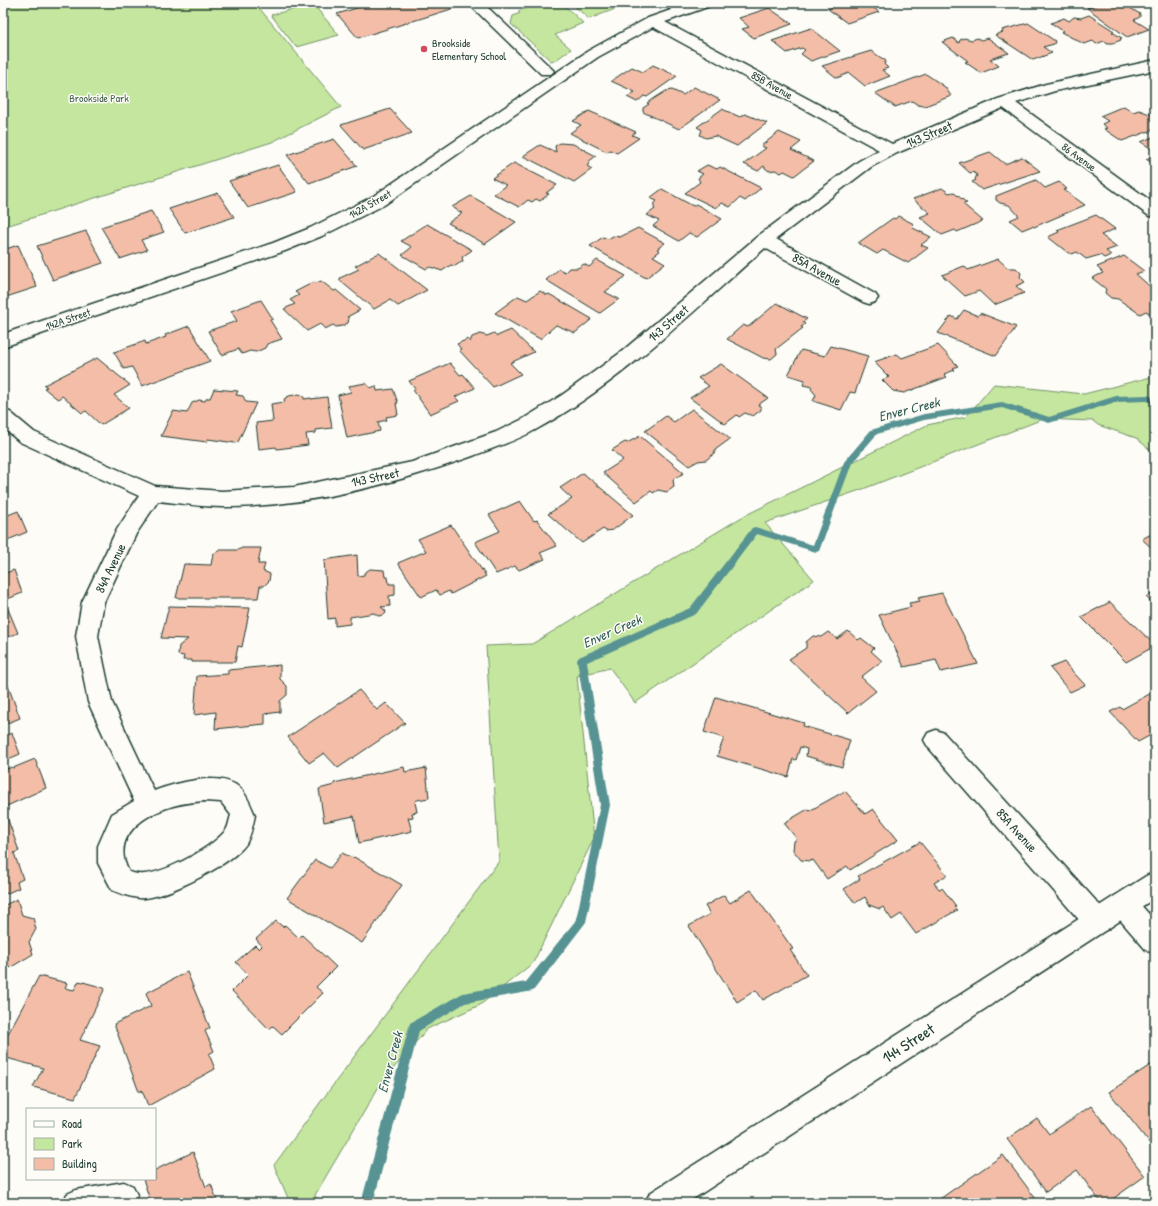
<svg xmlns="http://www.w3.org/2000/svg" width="1158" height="1206" font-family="'Patrick Hand',sans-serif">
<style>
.green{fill:#c5e69e;stroke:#729269}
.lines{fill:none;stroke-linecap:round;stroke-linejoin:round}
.stream{fill:#569392;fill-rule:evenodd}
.building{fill:#f3bda7;stroke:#1f3d34}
.lane-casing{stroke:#1f3d34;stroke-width:3}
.street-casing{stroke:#1f3d34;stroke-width:3}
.secondary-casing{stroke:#1f3d34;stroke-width:3}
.lane{fill:#fdfcf7;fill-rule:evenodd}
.street{fill:#fdfcf7;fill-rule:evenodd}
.secondary{fill:#fdfcf7;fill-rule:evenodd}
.poi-dot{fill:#d1495b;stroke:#fdfcf7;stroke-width:1.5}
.labels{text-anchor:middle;stroke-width:3;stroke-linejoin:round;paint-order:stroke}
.far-poi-label{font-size:11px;fill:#1f3d34;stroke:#fdfcf7;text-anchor:start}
.far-street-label{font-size:11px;fill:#1f3d34;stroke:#fdfcf7}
.far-park-label{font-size:11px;fill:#405f49;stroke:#fdfcf7}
.street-label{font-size:13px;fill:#1f3d34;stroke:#fdfcf7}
.water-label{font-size:14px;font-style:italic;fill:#36615b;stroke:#fdfcf7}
.near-street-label{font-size:16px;fill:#1f3d34;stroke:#fdfcf7}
</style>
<rect width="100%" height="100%" fill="#fdfcf7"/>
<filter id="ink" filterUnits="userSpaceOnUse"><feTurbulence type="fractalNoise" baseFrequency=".025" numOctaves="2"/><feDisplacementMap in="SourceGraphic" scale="8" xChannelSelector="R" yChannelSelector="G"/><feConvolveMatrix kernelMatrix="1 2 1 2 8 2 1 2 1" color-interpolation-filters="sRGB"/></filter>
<g filter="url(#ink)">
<!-- green -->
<g class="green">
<path d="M3 3H255L341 107 272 142 3 227Z"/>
<path d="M544 3H562L583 23 555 35 571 49 556 60 551 61 511 24 513 16 520 13 518 11Z"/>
<path d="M571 3H631L589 19Z"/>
<path d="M313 4 339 35 296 47 271 15Z"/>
<path d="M1155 376V454L1136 438 1098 425 1093 421 1043 419 863 489 765 523 814 580 635 703 610 668 577 676 594 838 533 963 480 1005 427 1029 381 1083 315 1195 319 1203H290L274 1165 499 861 486 646 532 644 742 517 927 425 966 417 994 384 1084 394Z"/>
</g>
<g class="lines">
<!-- stream -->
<path class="stream" d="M1148 395 1155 398V405L1147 401 1116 402 1049 423 1002 408 924 420 877 434 852 463 819 551 816 552 757 534 696 614 587 662 610 805 586 922 533 991 465 1003 419 1031 373 1203H361L410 1023 463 993 526 982 576 920 600 805 577 660 579 657 690 608 752 528 755 527 813 545 844 462 871 430 924 414 1002 402 1049 417 1116 396Z"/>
</g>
<!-- building -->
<g class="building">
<path d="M373 3H454L458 7 358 38 337 14Z"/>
<path d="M840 3H867L879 12 847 23 828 9 842 4Z"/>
<path d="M1102 3H1122L1140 14V17L1134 20 1149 29 1127 37 1087 8Z"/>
<path d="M1143 3H1155V10Z"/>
<path d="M769 8 792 24 754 38 742 29 749 27 739 18Z"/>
<path d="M1089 15 1114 31 1112 32 1122 38 1120 39 1121 40 1113 43H1108L1104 41 1096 44 1093 41 1084 44 1061 32 1063 31 1051 23 1064 18 1069 21 1074 17 1081 18Z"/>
<path d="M1028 23 1055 41 1054 44 1043 47 1052 53 1033 60 995 35 1003 32 1002 30Z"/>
<path d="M811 28 840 51 811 61 801 54 805 50 802 48 787 53 772 41Z"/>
<path d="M953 38 959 43 960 40 964 38 972 40 977 38 981 40 988 38 1009 53 990 59 999 66 981 73 965 62 968 61 942 42Z"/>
<path d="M871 51 886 61 884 64 888 68 882 70 890 76 865 86 849 73 837 78 822 66Z"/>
<path d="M653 65 677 76 647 97 644 96 637 102 627 97 635 92 611 81 632 67 643 72Z"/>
<path d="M926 74 945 87 951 96 925 106 918 105 912 101 895 107 875 93Z"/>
<path d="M694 87 720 100 679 129 643 112V108L649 104 647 103 666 91 672 90 683 95Z"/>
<path d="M1124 106 1133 112 1139 110 1155 116V129L1122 141 1104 129 1107 128 1102 124 1108 121 1100 116Z"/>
<path d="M390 109 412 133 363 150 341 125Z"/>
<path d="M722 109 740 117 745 114 767 123 737 146 715 136 706 138 700 135 702 130 697 127Z"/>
<path d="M589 111 636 132 632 135 639 138 617 153 610 150 607 152 570 133 581 125 573 121Z"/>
<path d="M779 132 801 142 791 150 814 161 794 176 784 171 781 173 775 170 769 171 765 168 764 166 758 171 744 164 766 148 761 146Z"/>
<path d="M1155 136V151L1141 142Z"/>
<path d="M334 139 357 166 309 183 287 155Z"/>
<path d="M560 143 573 144 596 156 588 162 590 163 587 166 592 169 574 182 523 156 540 145 556 152 555 146Z"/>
<path d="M990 152 1005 164 1022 157 1040 171 982 190 972 182 976 180 975 179 977 175 973 172 970 173 959 163Z"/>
<path d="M1155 155V165L1146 159Z"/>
<path d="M514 163 557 185 546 193 549 194 540 201 536 199 532 202 528 200 519 207 494 194 506 185 492 178Z"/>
<path d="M278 165 297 192 248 208 229 181Z"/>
<path d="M707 165 717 169 720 167 761 188 745 201 740 198 730 207 722 203 716 208 685 193 700 182 698 178 703 174 697 171Z"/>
<path d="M1036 180 1045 188 1059 182 1067 189 1064 190 1085 205 1034 227 1032 226 1022 230 1010 220 1019 216 1009 205 1000 203 996 200V196Z"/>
<path d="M942 188 949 193 953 192 967 203 963 204 983 221 957 232 955 230 942 235 920 217 930 213 913 199Z"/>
<path d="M662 189 693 206 696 204 722 219 697 237 689 233 679 241 653 226 659 221 647 215 655 209 654 208V204L657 201 650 198Z"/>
<path d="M218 193 234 217 185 233 169 209Z"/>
<path d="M471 196 516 222 485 244 448 223 462 213 452 207Z"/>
<path d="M151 211 164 232 141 240 147 250 120 259 101 227Z"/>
<path d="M1096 215 1115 229 1101 235 1117 247 1106 251 1111 255 1104 258 1100 255 1086 259 1077 252 1072 254 1067 252 1048 237 1059 232 1057 230Z"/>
<path d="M898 216 914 224 911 227 931 237 921 245 928 248 908 263 883 250 877 254 858 243 893 218 895 219Z"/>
<path d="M427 224 472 250 462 257 463 261 455 266 451 265 442 271 430 267 426 269 402 255 412 247 401 241Z"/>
<path d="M638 228 665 243 657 249 660 251 653 256 665 263 646 278 590 246 603 237 608 239 613 236 620 237Z"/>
<path d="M86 231 103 263 53 280 37 246Z"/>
<path d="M18 245 37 287 3 298V250Z"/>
<path d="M379 253 427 290 398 306 390 300 374 309 339 280 341 279 340 278 359 269 355 266Z"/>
<path d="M1124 256 1144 271 1136 274 1155 291V316L1153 317 1146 311 1140 314 1118 299 1111 298 1105 293 1106 289 1092 278 1103 273 1097 267Z"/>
<path d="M998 259 1008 268H1016L1021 273 1020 277 1025 282 1016 286 1024 293 994 305 979 291 965 296 942 275 964 266 968 270Z"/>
<path d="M597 260 626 276 605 292 619 299 600 313 546 280 559 269 565 272 569 268H578L584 264 589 267Z"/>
<path d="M321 281 334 291 336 290 360 310 347 317 349 318 348 323 342 326 336 327 333 325 325 329 320 324 307 331 284 309 295 304 290 300 299 295 295 292 314 282 316 283Z"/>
<path d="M540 291 547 295 549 294 592 319 575 333 556 325 540 339 495 313 518 296 527 300Z"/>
<path d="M261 300 273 319 270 320 282 339 267 344 265 348 256 352 250 351 242 354 238 349 222 355 208 331 237 321 231 311Z"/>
<path d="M777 303 807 319 803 322 805 324 801 327 803 328 776 349 777 354 771 359 763 358 727 339 743 325 748 327Z"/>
<path d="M964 310 978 316 980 313 1016 327 996 356 938 333 951 316 957 319Z"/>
<path d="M189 326 210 361 142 386 132 367 124 369 114 352 145 341 146 344 166 337 165 335Z"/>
<path d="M511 330 534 352 510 363 521 374 493 387 459 350 461 349 457 344 468 339 470 342 472 337 480 334 487 336 494 333 497 336Z"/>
<path d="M938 345 958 366 953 368 955 370 944 374 947 377 904 393 893 391 882 380 889 377 874 362 897 354 902 358Z"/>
<path d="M831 346 868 356 855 393 850 392 841 410 813 401 816 395 811 389 812 387 803 385 805 380 788 375 801 350 825 356Z"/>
<path d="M97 358 130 385 114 395 129 408 101 425 86 411 82 413 62 396 58 399 55 397 44 388 47 387 44 385Z"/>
<path d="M450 363 460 375 463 374 475 388 455 397 459 401 430 414 413 390 415 389 409 381Z"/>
<path d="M721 364 768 398 758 405 761 407V410L753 416 745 413 739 417 737 415 725 424 690 398 709 386 698 378Z"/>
<path d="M366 383 370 388 376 386 377 391 393 389 398 403H396L398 415 386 417 387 420 378 422 380 431 347 438 338 395 351 392 349 386Z"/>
<path d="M214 389 238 391 236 395 243 396 246 402 256 403 238 442 235 443 208 439 207 442 161 436 173 411 187 413 192 403 199 400 205 401 207 398H210Z"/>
<path d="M299 394 304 396V399L311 398V399L327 397 332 428 316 430V433L306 434 308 445 277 449 276 447 259 449 256 423 273 421 271 404 285 402 284 399 289 396Z"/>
<path d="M692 409 730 439 715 450V453L706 460 698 461 689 466 645 431 666 416 674 422Z"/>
<path d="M640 436 684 473 673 479 674 487 667 492 658 490 653 493 651 491 636 502 603 473 623 460 612 450 625 442 627 443Z"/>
<path d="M583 473 633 515 613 530 606 531 603 529 582 543 548 514 572 499 560 488Z"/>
<path d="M520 501 534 521 537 520 557 546 540 553 545 559 519 570 515 566 496 574 475 542 500 531 489 515Z"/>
<path d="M18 511 27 532 3 542V517Z"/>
<path d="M451 525 486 576 451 594 449 591 440 595 436 590 421 597 398 563 426 551 418 539Z"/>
<path d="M1155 532V551L1142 539Z"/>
<path d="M242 548H261L258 564H265L263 571 270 574 269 581 264 586H260L258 598H176L184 564 211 565 213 554 220 550H238Z"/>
<path d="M357 555 358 576 364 575V573L370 569 384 570 385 577H388L389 584H395V595L389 596 390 606 381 607 385 610 386 613 384 615 378 616 374 613 350 617V624L335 626V618L328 619 324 560Z"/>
<path d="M14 570 22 593 3 601V574Z"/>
<path d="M1155 592V606L1146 597Z"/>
<path d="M942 593 978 664 941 672 936 660 904 667 879 615 911 607 909 603 920 601 918 598Z"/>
<path d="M1110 602 1155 645V646L1126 662 1081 617Z"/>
<path d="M169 606 250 608 242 647 238 646 235 662H192V660H183L184 656 178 655 179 646 188 639 161 638Z"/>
<path d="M8 609 18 633 3 639V611Z"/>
<path d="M848 631 858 640 861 638 874 648 871 651 882 661 861 677 876 691 848 713 789 659 806 648V642L813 636 821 637 828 632 837 639Z"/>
<path d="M1064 662 1085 685 1070 692 1050 668Z"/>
<path d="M280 665V679L287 686V695L280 701V712L265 714V724L215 729 216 712 194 715 197 676 228 674V670Z"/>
<path d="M3 681 4 684 7 683 20 718 3 725Z"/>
<path d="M359 690 377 710 386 703 405 723 338 768 324 753 309 763 288 737Z"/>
<path d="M1155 691V740L1153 741 1149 736 1138 742 1110 712 1120 707 1122 709Z"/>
<path d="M716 697 804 723 803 726 850 740 842 767 806 756 807 749 800 747 796 760 793 759 788 777 717 756 724 738 704 732Z"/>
<path d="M12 733 20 754 4 761 7 769 12 767 13 768 35 759 46 788 7 806 3 798V737Z"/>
<path d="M404 767 405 772 426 768 429 798 417 800 415 802 417 812 412 813 413 817 408 818 412 831 359 843 354 816 324 822 319 789 334 785V783Z"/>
<path d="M845 791 865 814 873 809 898 840 850 870 847 866 827 879 813 860 810 861 801 860 793 850 794 841 797 839 784 823 808 809 809 811Z"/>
<path d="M7 817 19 851 14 853 23 879 17 882 19 888 3 895V819Z"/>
<path d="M920 842 947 875 934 883 939 889 942 888 956 906 954 907 957 910 916 934 901 914 892 920 883 907 880 909 869 905 865 897 855 903 844 889 860 879 858 876Z"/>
<path d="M342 853 353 858 354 857 402 885 362 943 287 898 315 860 330 868Z"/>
<path d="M751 890 793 949 790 950 807 975 763 1000 756 990 737 1002 689 926 710 914 705 906 724 895 730 903Z"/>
<path d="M17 899 22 915 33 918 36 929 29 942 33 954 3 972V906Z"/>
<path d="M276 921 283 927 285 925 299 938 302 935 336 967 316 987 323 993 282 1034 273 1026 269 1029 232 991 248 975 236 962 255 945 259 949 262 946 256 939Z"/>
<path d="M187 972 210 1028 205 1031 214 1051 209 1054 215 1069 148 1106 142 1090 139 1092 114 1024 151 1006 146 993Z"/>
<path d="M39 976 67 983 65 988 74 990 79 981 105 988 80 1040 100 1046 75 1098 33 1087 43 1068 3 1057V1043Z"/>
<path d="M1155 1062V1150L1109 1092Z"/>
<path d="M1091 1106 1145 1176 1107 1203H1101L1077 1170 1046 1192 1007 1139 1037 1118 1049 1134Z"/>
<path d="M193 1152 206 1187 211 1184 218 1203H151L143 1179H155V1170Z"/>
<path d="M1003 1155 1039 1203H934Z"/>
</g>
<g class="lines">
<defs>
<g id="lane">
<path d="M663 3H677L686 11 684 14H676Z"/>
<path d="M124 1182 133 1186 137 1195 133 1203H63L67 1194 76 1190Z"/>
</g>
<g id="street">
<path d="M468 3H483L551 68 554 71 551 74H541Z"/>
<path d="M691 3H712L710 6 665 22 892 144 998 99 1046 84 1155 60V70L1055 91 1016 103 1155 204V217L1149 216 1003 108 897 153 871 167 776 239 875 294 878 298 875 302 869 304 863 302 765 248C693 311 622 382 537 429 516 441 493 448 470 457 394 484 304 507 223 507 201 507 179 503 158 501L136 534 104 602 98 636 112 702 154 791C175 783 221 770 240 788 247 795 251 806 255 815 253 825 251 835 246 844 232 864 169 896 145 898 134 899 122 894 112 890L98 863V846L112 814 134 801 88 702 76 636 82 602 116 531 139 496 20 442 3 428V410L10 412 34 432 155 486 222 491 294 487 412 462 496 432 523 419 562 395 620 353 758 236 859 161 879 150 653 27 598 57 384 205 322 236 285 251 3 347V334L273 243 310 228 372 197 588 51 648 18ZM204 801 221 802 231 815C229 820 229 826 226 830 213 847 166 873 144 874 139 875 134 873 129 872 110 837 143 815 173 806 183 803 194 802 204 801Z"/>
<path d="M936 730 944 733 1106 912 1110 921 1106 930 1097 933 1088 930 928 747 924 740 928 733Z"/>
<path d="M1124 893 1133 896 1155 921V954L1146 950 1115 914 1111 905 1115 896Z"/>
</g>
<path id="secondary" d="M1155 872V898L687 1203H645L650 1193 1146 876Z"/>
</defs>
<!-- lane casing -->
<use href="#lane" class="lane-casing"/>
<!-- street casing -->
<use href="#street" class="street-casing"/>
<!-- secondary casing -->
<use href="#secondary" class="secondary-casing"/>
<!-- lane -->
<use href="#lane" class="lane"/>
<!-- street -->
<use href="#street" class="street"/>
<!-- secondary -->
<use href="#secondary" class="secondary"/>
</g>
</g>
<!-- markers -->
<circle class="poi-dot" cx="424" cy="49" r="4"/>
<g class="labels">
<!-- far-poi labels -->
<g class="far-poi-label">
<text x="432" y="47">Brookside<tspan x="432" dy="13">Elementary School</tspan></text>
</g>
<!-- far-street labels -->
<g class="far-street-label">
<text transform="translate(772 85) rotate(29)" y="4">85B Avenue</text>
<text transform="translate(1079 157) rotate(36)" y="4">86 Avenue</text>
<text transform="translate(370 204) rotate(-30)" y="4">142A Street</text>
<text transform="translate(68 319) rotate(-19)" y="4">142A Street</text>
</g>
<!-- far-park labels -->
<g class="far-park-label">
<text x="99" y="102">Brookside Park</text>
</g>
<!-- street labels -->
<g class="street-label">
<text transform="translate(929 134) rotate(-23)" y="5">143 Street</text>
<text transform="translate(817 269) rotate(29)" y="5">85A Avenue</text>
<text transform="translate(668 323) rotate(-41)" y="5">143 Street</text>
<text transform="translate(375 477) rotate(-12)" y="5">143 Street</text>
<text transform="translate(110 568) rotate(-64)" y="5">84A Avenue</text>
<text transform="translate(1017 830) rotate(48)" y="5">85A Avenue</text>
</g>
<!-- water labels -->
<g class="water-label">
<text transform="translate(909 409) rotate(-14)" y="5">Enver Creek</text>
<text transform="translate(612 631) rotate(-24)" y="5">Enver Creek</text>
<text transform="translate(390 1062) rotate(-75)" y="5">Enver Creek</text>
</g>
<!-- near-street labels -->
<g class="near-street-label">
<text transform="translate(908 1043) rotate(-33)" y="6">144 Street</text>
</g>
</g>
<!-- margin -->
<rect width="1158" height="1206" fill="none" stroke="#fdfcf7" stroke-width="16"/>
<rect x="8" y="8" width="1142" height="1190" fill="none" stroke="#1f3d34" stroke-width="1.5" filter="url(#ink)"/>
<!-- legend -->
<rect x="26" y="1108" width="130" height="72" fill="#fdfcf7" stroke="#a4b0a9"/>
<rect x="34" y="1121" width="20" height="6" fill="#fdfcf7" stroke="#a4b0a9"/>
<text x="62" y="1128" font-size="12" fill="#1f3d34">Road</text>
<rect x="34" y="1138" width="20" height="12" fill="#c5e69e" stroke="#a4b0a9"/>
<text x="62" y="1148" font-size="12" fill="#1f3d34">Park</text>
<rect x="34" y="1158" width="20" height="12" fill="#f3bda7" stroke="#a4b0a9"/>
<text x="62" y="1168" font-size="12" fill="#1f3d34">Building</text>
</svg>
